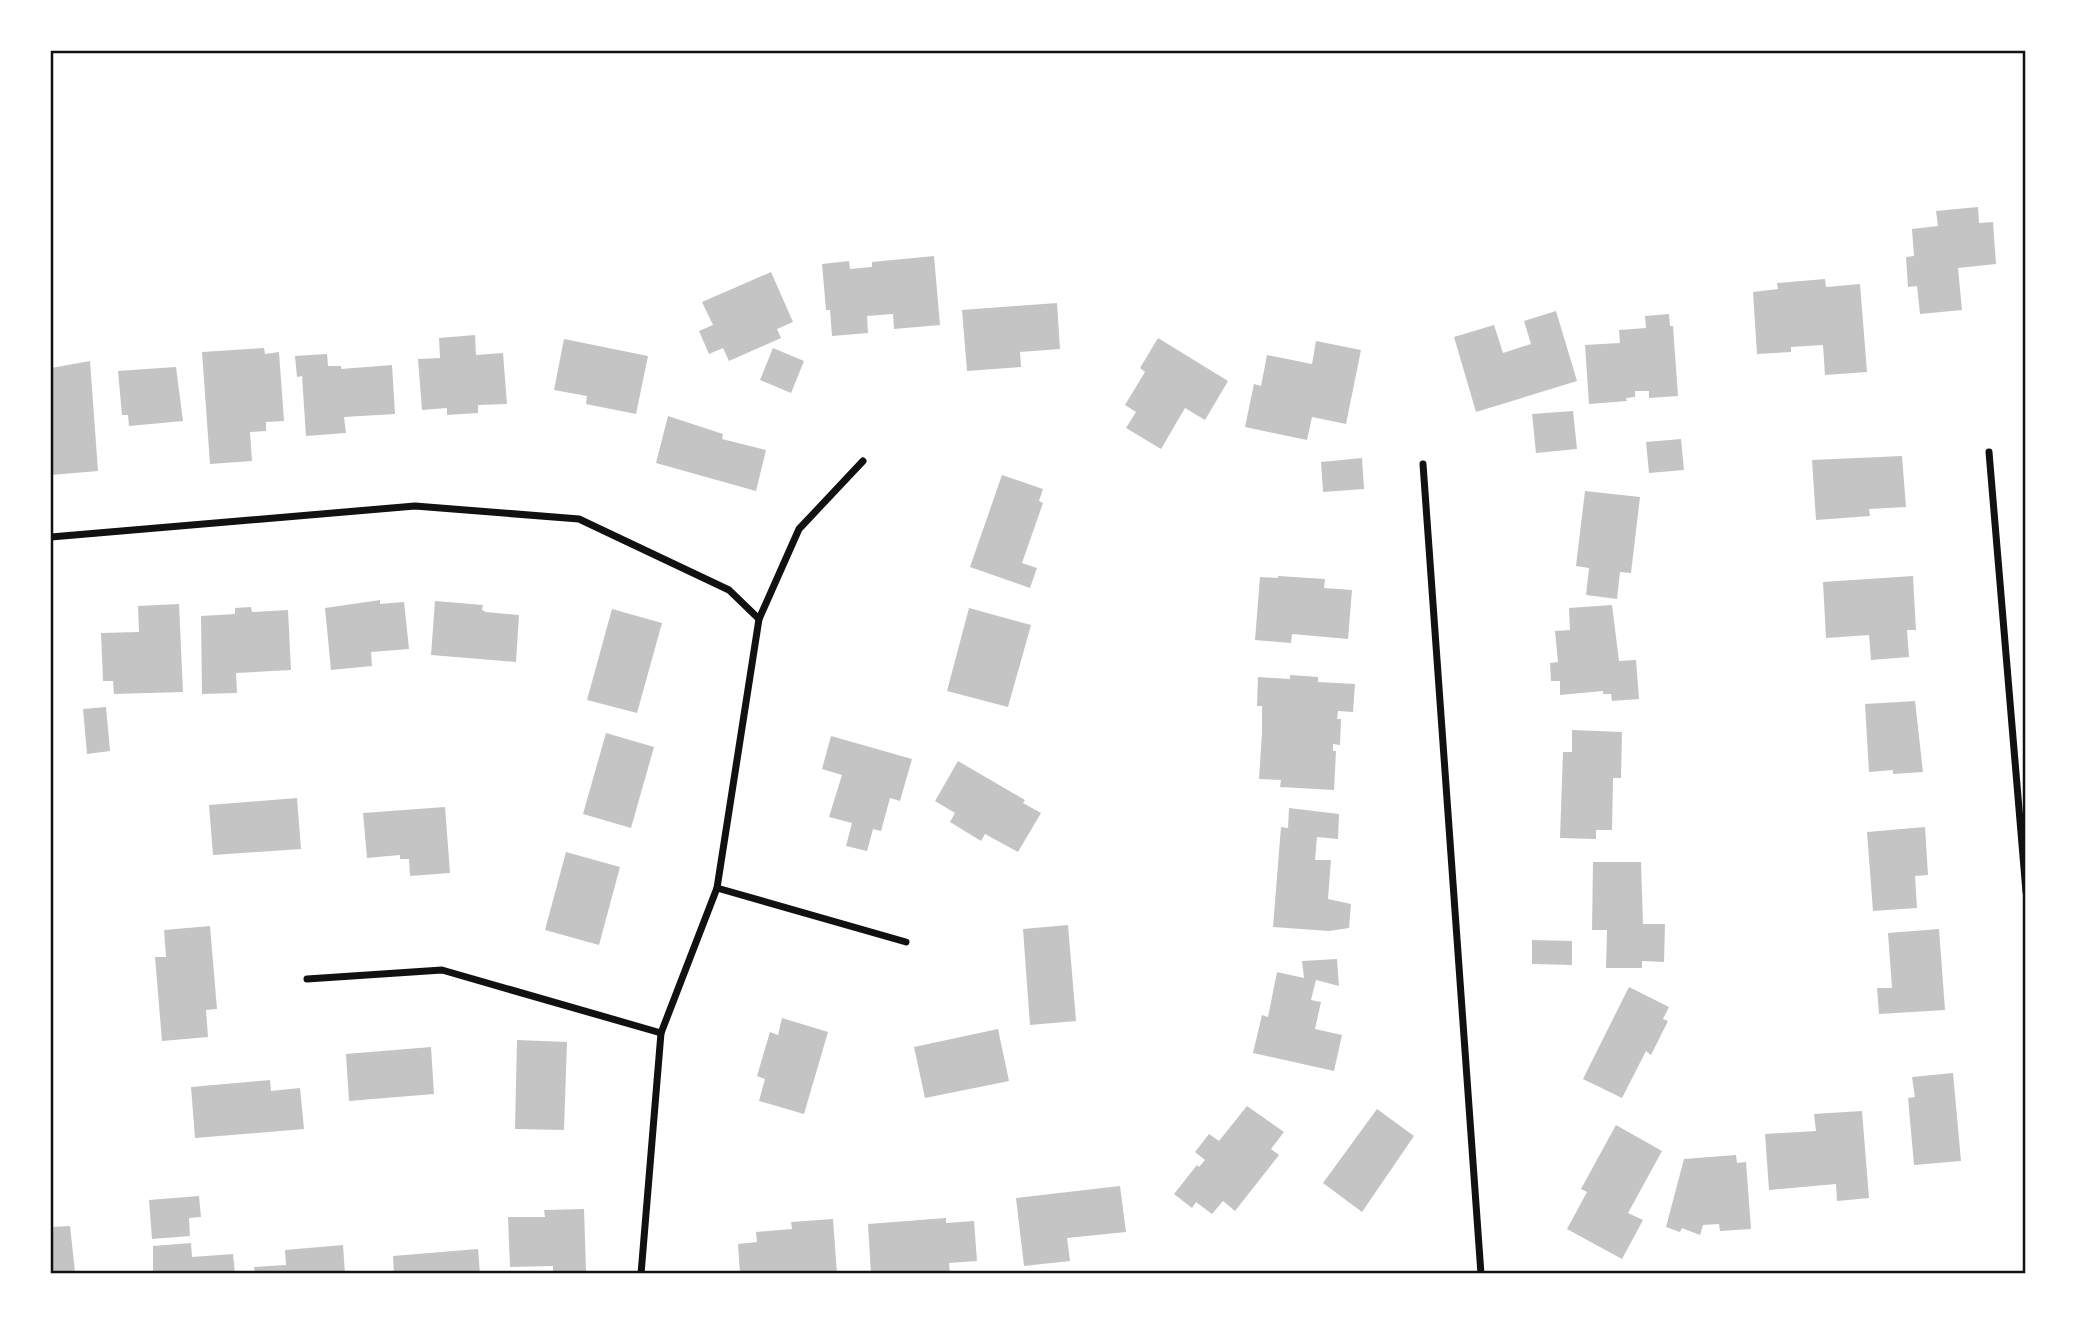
<svg xmlns="http://www.w3.org/2000/svg" width="2077" height="1325" font-family="'PT Serif',serif">
<style>
.building{fill:#c4c4c4}
.lines{fill:none;stroke-linecap:round;stroke-linejoin:round}
.minor{stroke:#111;stroke-width:7}
.neatline{fill:none;stroke:#111;stroke-width:2.5}
</style>
<rect width="100%" height="100%" fill="#fff"/>
<!-- building -->
<g class="building">
<path d="M1978 207 1979 223 1993 222 1996 264 1958 268 1962 310 1920 314 1917 286 1908 287 1906 257 1914 256 1912 229 1938 226 1936 211Z"/>
<path d="M934 256 940 325 894 329 893 314 867 316 868 333 832 336 830 310H826L822 264 849 261 850 269 872 267V262Z"/>
<path d="M771 272 793 322 777 329 781 338 729 361 723 348 709 354 699 331 713 325 702 302Z"/>
<path d="M1825 279 1826 287 1860 284 1867 372 1825 375 1823 345 1791 347V352L1757 354 1753 292 1778 289 1777 283Z"/>
<path d="M1057 303 1060 349 1020 352 1021 367 967 371 962 310Z"/>
<path d="M1556 311 1577 381 1476 412 1454 337 1494 325 1503 353 1531 344 1524 321Z"/>
<path d="M1669 314 1670 326H1673L1678 396 1649 398V391H1635V397L1626 398 1627 401 1589 404 1585 345 1620 343 1619 330 1646 328 1645 316Z"/>
<path d="M475 335 476 355 503 353 507 404 478 405V413L447 415V408L422 410 418 359 440 358 439 338Z"/>
<path d="M1158 338 1228 381 1205 420 1185 408 1161 449 1126 428 1136 412 1125 405 1145 372 1140 368Z"/>
<path d="M564 339 648 356 636 414 586 404 587 396 554 390Z"/>
<path d="M1316 341 1361 350 1346 424 1312 417 1307 440 1245 427 1254 384 1261 386 1267 355 1312 364Z"/>
<path d="M264 348 265 354 279 352 284 421 266 422V431L250 432 252 461 210 464 202 352Z"/>
<path d="M773 348 804 361 791 393 760 380Z"/>
<path d="M327 354 328 366H341V369L392 365 395 414 344 417 346 433 306 436 302 376 297 377 295 356Z"/>
<path d="M90 361 98 471 51 475V368Z"/>
<path d="M176 367 183 421 129 426 128 415H122L118 371Z"/>
<path d="M1573 411 1577 449 1536 453 1532 414Z"/>
<path d="M668 416 723 434 722 439 766 450 756 491 656 463Z"/>
<path d="M1681 439 1684 470 1649 473 1646 442Z"/>
<path d="M1902 456 1906 507 1869 509 1870 516 1816 520 1812 460Z"/>
<path d="M1362 458 1364 489 1323 492 1321 462Z"/>
<path d="M1002 475 1043 489 1039 501 1043 503 1022 563 1037 568 1030 588 970 567Z"/>
<path d="M1585 491 1640 497 1631 573 1620 572 1617 599 1586 595 1589 568 1576 566Z"/>
<path d="M1278 576 1325 579 1324 588 1352 590 1348 639 1292 634 1291 643 1255 640 1260 577 1278 578Z"/>
<path d="M1913 576 1916 630H1907L1909 657 1871 660 1869 635 1826 638 1823 582Z"/>
<path d="M380 600V604L404 602 409 649 371 652 372 666 331 670 325 608Z"/>
<path d="M435 601 483 605 482 610 486 612 519 615 516 662 431 655Z"/>
<path d="M179 604 183 692 114 694 113 681H103L101 633 139 632 138 606Z"/>
<path d="M1612 605 1619 661 1636 660 1639 699 1612 701 1611 694H1603V691L1560 695V681H1551L1550 663 1558 662 1555 631 1570 630 1569 608Z"/>
<path d="M251 607 252 612 288 610 291 670 236 673 237 693 202 694 201 616 235 614V608Z"/>
<path d="M969 608 1031 625 1008 707 947 691Z"/>
<path d="M612 609 662 623 637 713 587 700Z"/>
<path d="M1290 675 1318 677V682L1355 684 1353 712 1338 711 1337 719H1341L1340 745 1333 744V751H1336L1334 790 1280 787 1281 780 1259 779 1262 733V706H1257L1258 677 1290 679Z"/>
<path d="M1915 701 1923 772 1893 774V770L1869 772 1865 704Z"/>
<path d="M106 707 110 751 87 754 83 709Z"/>
<path d="M1572 730 1622 732 1621 778H1613L1612 830H1596V839L1560 838 1563 752H1572Z"/>
<path d="M606 733 654 747 631 828 583 814Z"/>
<path d="M831 736 912 759 900 801 890 798 881 831 873 829 867 851 846 846 852 823 829 817 842 775 822 769Z"/>
<path d="M958 761 1025 800 1023 803 1041 813 1018 852 985 834 981 841 950 822 955 813 935 801Z"/>
<path d="M297 798 301 849 213 855 209 805Z"/>
<path d="M445 807 450 873 410 876 409 859H400V855L367 858 363 813Z"/>
<path d="M1289 808 1339 814 1338 839 1317 837 1315 860H1331L1328 899 1351 904 1349 928 1329 931 1273 927 1281 827 1288 828Z"/>
<path d="M1925 827 1928 875 1915 876 1917 908 1873 911 1867 832Z"/>
<path d="M566 852 620 867 599 945 545 930Z"/>
<path d="M1593 862H1641L1643 924H1665L1664 962 1642 961V968H1606L1607 930H1592Z"/>
<path d="M1068 925 1076 1021 1030 1025 1023 929Z"/>
<path d="M210 926 217 1009 206 1010 208 1037 162 1041 155 957H166L164 930Z"/>
<path d="M1939 929 1945 1010 1879 1014 1877 988H1892L1888 933Z"/>
<path d="M1532 940 1572 941V965L1532 964Z"/>
<path d="M1337 959 1339 986 1316 980 1311 1000 1321 1002 1315 1029 1342 1035 1334 1071 1253 1053 1262 1015 1268 1017 1277 972 1304 978 1302 961Z"/>
<path d="M1629 987 1669 1007 1663 1019 1668 1021 1651 1055 1646 1051 1622 1098 1583 1079Z"/>
<path d="M782 1018 828 1032 804 1114 759 1101 765 1079 757 1076 770 1032 778 1035Z"/>
<path d="M998 1029 1009 1081 925 1098 914 1047Z"/>
<path d="M517 1040 567 1042 564 1130 515 1129Z"/>
<path d="M431 1047 434 1094 349 1101 346 1054Z"/>
<path d="M1953 1073 1961 1161 1914 1165 1908 1098 1915 1097 1912 1077Z"/>
<path d="M270 1080 271 1091 300 1088 304 1129 195 1138 191 1087Z"/>
<path d="M1247 1106 1284 1132 1271 1149 1279 1155 1235 1211 1223 1201 1212 1214 1196 1202 1192 1208 1174 1194 1197 1165 1199 1167 1205 1160 1195 1152 1209 1134 1219 1141Z"/>
<path d="M1377 1109 1414 1136 1362 1212 1323 1183Z"/>
<path d="M1862 1111 1869 1198 1837 1201 1836 1184 1769 1190 1765 1134 1816 1131 1814 1114Z"/>
<path d="M1616 1125 1662 1151 1628 1213 1643 1220 1622 1259 1567 1229 1587 1192 1581 1189Z"/>
<path d="M1736 1155 1737 1163 1746 1162 1751 1229 1720 1231 1719 1224 1703 1225 1700 1235 1682 1228 1680 1232 1666 1227 1684 1159Z"/>
<path d="M1120 1186 1126 1232 1067 1238 1070 1261 1024 1266 1016 1198Z"/>
<path d="M199 1196 201 1217 189 1218 190 1236 152 1239 149 1200Z"/>
<path d="M584 1209 586 1271 553 1272V1266L510 1267 508 1217H545L544 1210Z"/>
<path d="M946 1218V1223L974 1221 977 1261 949 1263 950 1274H871L868 1224Z"/>
<path d="M833 1219 837 1273 740 1274 738 1244 757 1242 756 1232 792 1229 791 1222Z"/>
<path d="M70 1226 75 1272 88 1271 89 1274H51V1227Z"/>
<path d="M191 1243 192 1257 233 1254 235 1274H150L153 1271V1246Z"/>
<path d="M343 1245 345 1274H255L254 1267 286 1265 285 1250Z"/>
<path d="M478 1249 480 1274H394L393 1256Z"/>
</g>
<g class="lines">
<!-- minor -->
<g class="minor">
<path d="M1989 452 2026 892"/>
<path d="M1423 464 1481 1274"/>
<path d="M51 537 415 506 579 519 729 590 759 619 717 888 661 1033 641 1274"/>
<path d="M759 619 799 529 863 461"/>
<path d="M717 888 906 942"/>
<path d="M307 979 442 970 661 1033"/>
</g>
</g>
<!-- border -->
<rect width="2077" height="1325" fill="none" stroke="#ffffff" stroke-width="105"/>
<rect x="52" y="52" width="1972" height="1220" class="neatline"/>
</svg>
